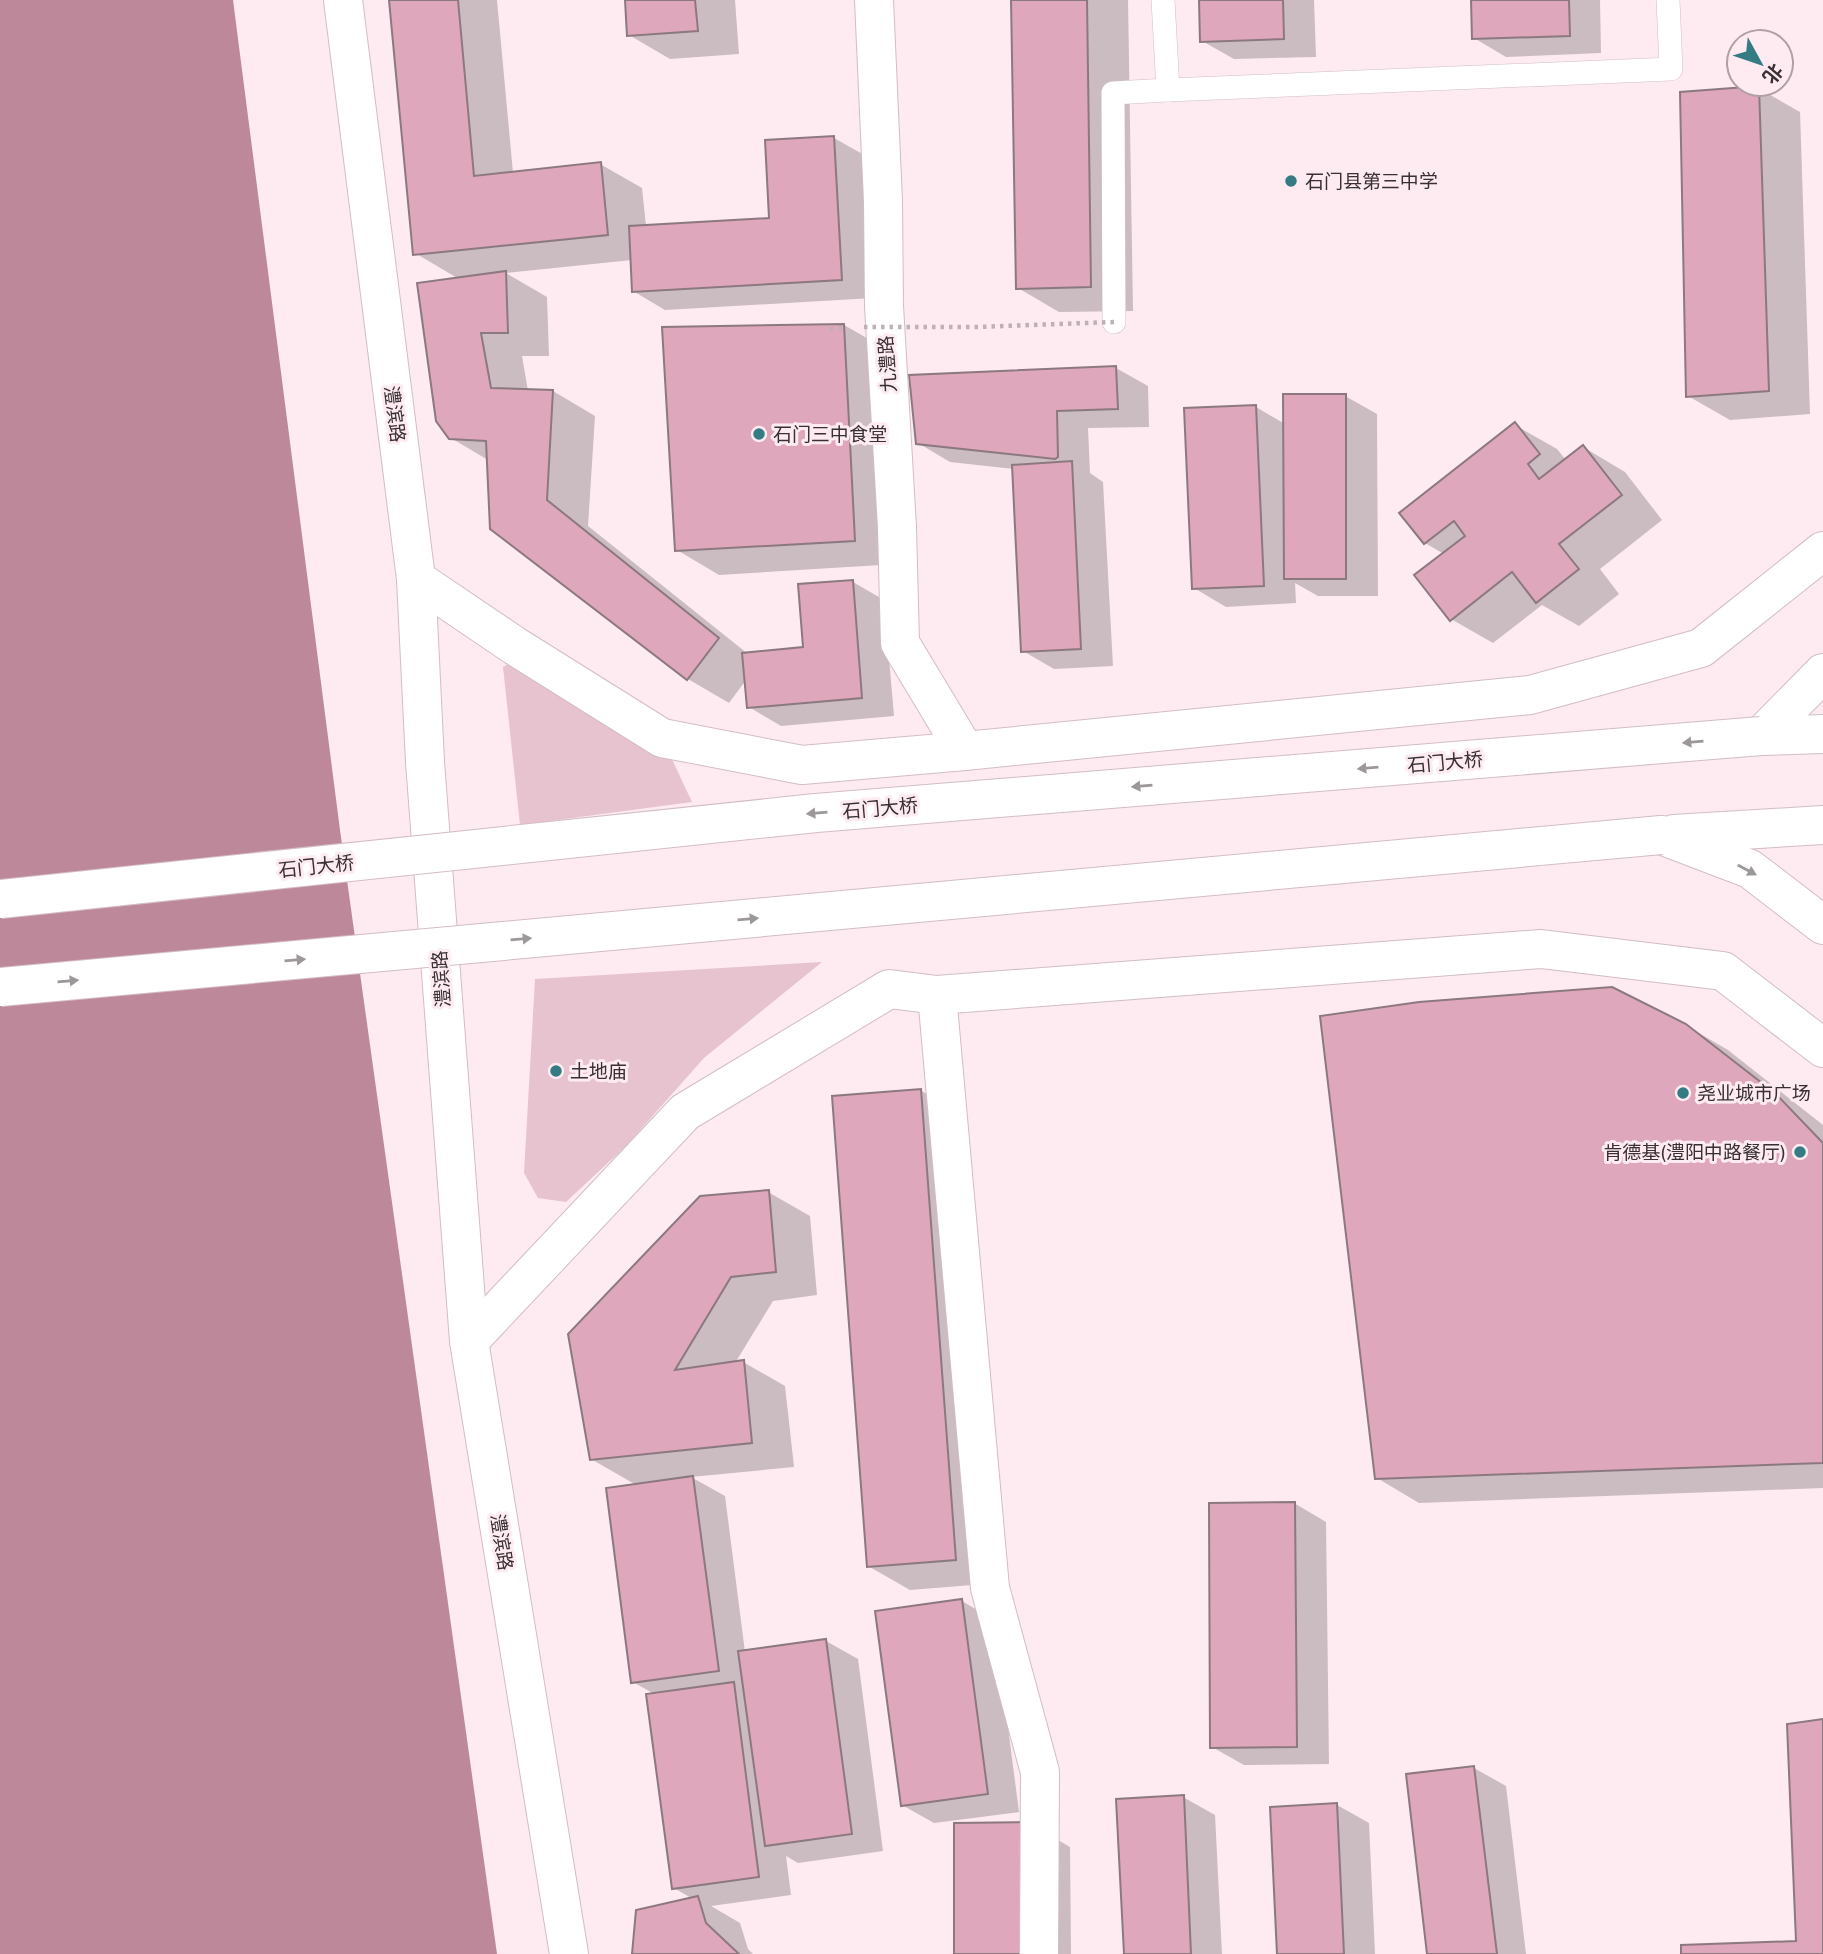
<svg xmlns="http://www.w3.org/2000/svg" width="1823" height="1954" font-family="'Public Sans','Noto Sans SC',sans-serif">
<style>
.green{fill:#e7c3cf}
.water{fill:#be889b}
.shadow{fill:#0003}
.building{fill:#dfa7bb;stroke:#8c797f;stroke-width:2}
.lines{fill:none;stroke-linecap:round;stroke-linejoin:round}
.lane-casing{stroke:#d3bdc4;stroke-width:24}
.street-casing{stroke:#d3bdc4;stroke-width:40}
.secondary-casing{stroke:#d3bdc4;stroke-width:40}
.primary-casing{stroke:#d3bdc4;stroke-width:40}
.path{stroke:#bfb0b5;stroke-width:4.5;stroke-dasharray:3.5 5;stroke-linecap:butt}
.lane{stroke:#fff;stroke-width:23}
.street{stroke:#fff;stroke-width:38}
.secondary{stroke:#fff;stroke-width:38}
.primary{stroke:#fff;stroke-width:38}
.primary-bridge-casing{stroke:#d3bdc4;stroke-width:40;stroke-linecap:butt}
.path-bridge{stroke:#bfb0b5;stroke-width:4.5;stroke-dasharray:3.5 5;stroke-linecap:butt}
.primary-bridge{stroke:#fff;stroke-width:38}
.oneway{fill:#9c9899}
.poi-dot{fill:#347b84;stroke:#fdebf1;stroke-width:2.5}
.labels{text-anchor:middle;stroke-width:6;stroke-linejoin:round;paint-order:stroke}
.poi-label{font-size:19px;fill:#383033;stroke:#fdebf1;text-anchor:start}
.street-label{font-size:19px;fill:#383033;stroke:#fdebf1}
</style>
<rect width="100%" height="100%" fill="#fdebf1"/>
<!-- green -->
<g class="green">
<path d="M517 659 662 738 692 802 520 825 503 667Z"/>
<path d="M822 962 704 1058 625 1147 566 1202 538 1198 524 1173 535 979Z"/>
</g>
<!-- water -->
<path class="water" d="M0 0H233L340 830 497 1954H0Z"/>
<!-- shadow -->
<g class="shadow">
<path d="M391 0H497L513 173 600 164 642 188 646 226 770 219 834 138 866 156 873 298 665 310 633 291 632 260 506 273 547 297 549 356H522L528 391H553L595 416 588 526 748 654 805 649 853 582 884 600 894 716 781 726 749 707 746 680 729 703 688 679 488 460 451 438 459 279 415 253Z"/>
<path d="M626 0H735L739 54 670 59 629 35Z"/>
<path d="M1013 0H1128L1133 311 1059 312 1018 288Z"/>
<path d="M1201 0H1314L1316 57 1234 59 1202 41Z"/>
<path d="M1473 0H1600L1601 53 1506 57 1474 38Z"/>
<path d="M1758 88 1800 112 1810 414 1730 420 1688 396Z"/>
<path d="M844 325 886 349 897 564 719 575 677 550Z"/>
<path d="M1116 368 1148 386 1149 427 1088 428 1090 473 1103 482 1113 666 1054 669 1023 651 1014 469 950 462 918 443Z"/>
<path d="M1345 396 1377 414 1378 596H1318L1295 583 1296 603 1226 607 1194 588 1256 407 1285 424Z"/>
<path d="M1515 425 1557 449 1566 460 1583 447 1625 472 1662 520 1600 569 1619 594 1579 626 1542 605 1493 643 1451 619 1444 554 1425 543Z"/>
<path d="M1685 1025 1728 1050 1823 1125V1488L1419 1503 1377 1478Z"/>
<path d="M920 1090 962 1115 997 1583 910 1590 868 1566Z"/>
<path d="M768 1192 810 1216 817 1295 773 1301 735 1363 743 1362 785 1386 794 1467 691 1477 725 1496 745 1652 826 1641 858 1659 883 1851 798 1863 786 1856 791 1895 711 1906 740 1923 748 1949 753 1954H633L693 1899 674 1888 656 1695 633 1682 638 1486 591 1459Z"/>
<path d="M1294 1503 1326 1522 1329 1764 1244 1765 1212 1747Z"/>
<path d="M962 1601 994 1620 1019 1812 934 1823 902 1805Z"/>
<path d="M1474 1768 1506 1786 1526 1954H1429Z"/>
<path d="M1183 1797 1215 1815 1222 1954H1125Z"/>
<path d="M1337 1805 1369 1823 1375 1954H1278Z"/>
<path d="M1029 1823 1070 1847 1071 1954H955Z"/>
</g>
<!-- building -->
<g class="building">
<path d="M389 0H458L474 176 601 162 608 235 413 255Z"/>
<path d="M625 0H695L698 31 627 36Z"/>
<path d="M1011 0H1087L1091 287 1016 289Z"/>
<path d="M1199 0H1283L1284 39 1200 42Z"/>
<path d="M1471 0H1569L1570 36 1472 39Z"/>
<path d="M1759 86 1769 391 1686 397 1680 92Z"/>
<path d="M834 136 842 280 632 292 629 226 769 218 765 140Z"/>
<path d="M506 271 508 333H481L491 388 553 390 547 500 719 638 687 680 490 529 486 441 449 439 436 421 417 283Z"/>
<path d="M844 324 855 541 675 551 662 327Z"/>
<path d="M1116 366 1118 409 1057 411 1058 457 1055 459 916 444 909 375Z"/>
<path d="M1283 394H1346V579H1284Z"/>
<path d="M1256 405 1264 586 1192 589 1184 408Z"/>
<path d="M1515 422 1540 454 1528 464 1539 479 1583 445 1622 495 1559 544 1579 569 1536 603 1512 572 1450 621 1414 575 1465 536 1454 521 1424 544 1399 513Z"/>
<path d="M1072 461 1081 649 1021 652 1012 465Z"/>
<path d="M853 580 862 698 747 708 742 653 803 647 798 584Z"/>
<path d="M1612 987 1686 1024 1776 1094 1823 1143V1463L1375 1479 1320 1016 1419 1002Z"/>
<path d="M921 1089 956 1560 867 1567 832 1096Z"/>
<path d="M769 1190 776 1272 731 1277 675 1370 744 1360 752 1443 590 1460 568 1334 700 1196Z"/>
<path d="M693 1476 719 1671 631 1683 606 1488Z"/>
<path d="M1295 1502 1297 1747 1210 1748 1209 1503Z"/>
<path d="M962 1599 988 1794 901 1806 875 1611Z"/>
<path d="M826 1639 852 1834 765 1846 738 1651Z"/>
<path d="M734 1682 759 1877 672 1889 646 1694Z"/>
<path d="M1823 1719V1954H1681V1945L1796 1941 1787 1724Z"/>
<path d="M1474 1766 1497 1954H1427L1406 1774Z"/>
<path d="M1184 1795 1191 1954H1124L1116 1799Z"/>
<path d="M1337 1803 1344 1954H1277L1270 1807Z"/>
<path d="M1029 1822V1954H954V1823Z"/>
<path d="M698 1896 706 1923 739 1954H632L636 1910Z"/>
</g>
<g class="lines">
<defs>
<g id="lane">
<path d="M1163 0 1168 90 1671 69 1668 0"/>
<path d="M1114 322 1113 93 1168 90"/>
</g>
<g id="street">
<path d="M874 0 883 201 884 306 897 527 900 643 965 751"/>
<path d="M416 579 515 646 662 738 802 765 965 751 1530 695 1701 648 1823 551"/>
<path d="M937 995 990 1588 1040 1772 1039 1954"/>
<path d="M469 1341 685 1112 889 989 937 995 1541 949 1723 971 1823 1048"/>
</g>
<path id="secondary" d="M343 0 416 579 425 762 469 1341 569 1954"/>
<g id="primary">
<path d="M1761 736 1823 673"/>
<path d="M1761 736 1823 734"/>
<path d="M1674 834 1823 825"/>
<path d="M1661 835 1750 869 1823 925"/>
</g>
</defs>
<!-- lane casing -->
<use href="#lane" class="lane-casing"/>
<!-- street casing -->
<use href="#street" class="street-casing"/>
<!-- secondary casing -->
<use href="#secondary" class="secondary-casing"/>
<!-- primary casing -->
<use href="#primary" class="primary-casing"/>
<!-- path -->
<path class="path" d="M830 329 845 328"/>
<!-- lane -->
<use href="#lane" class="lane"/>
<!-- street -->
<use href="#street" class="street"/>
<!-- secondary -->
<use href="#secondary" class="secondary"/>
<!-- primary -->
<use href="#primary" class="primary"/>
<defs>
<g id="primary-bridge">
<path d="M0 899 816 813 1761 736"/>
<path d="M0 987 1661 835"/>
</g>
</defs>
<!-- primary-bridge casing -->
<use href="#primary-bridge" class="primary-bridge-casing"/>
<!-- path-bridge -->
<path class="path-bridge" d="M864 327H977L1114 322"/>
<!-- primary-bridge -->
<use href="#primary-bridge" class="primary-bridge"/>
</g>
<!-- one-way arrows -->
<defs><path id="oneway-solid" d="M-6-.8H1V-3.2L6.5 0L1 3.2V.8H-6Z" transform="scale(1.75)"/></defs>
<g class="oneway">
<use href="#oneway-solid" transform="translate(1693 742) rotate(175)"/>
<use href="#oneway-solid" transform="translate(1368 768) rotate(175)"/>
<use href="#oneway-solid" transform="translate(1142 786) rotate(175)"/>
<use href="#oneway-solid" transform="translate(817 813) rotate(175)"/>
<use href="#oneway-solid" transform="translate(1747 870) rotate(28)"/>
<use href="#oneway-solid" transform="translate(748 919) rotate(-5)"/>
<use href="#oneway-solid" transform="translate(521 939) rotate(-5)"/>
<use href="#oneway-solid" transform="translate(295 960) rotate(-5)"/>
<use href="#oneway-solid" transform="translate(68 981) rotate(-5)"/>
</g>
<!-- markers -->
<g class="poi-dot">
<circle cx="1291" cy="181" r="7"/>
<circle cx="759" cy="434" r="7"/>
<circle cx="556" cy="1071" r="7"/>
<circle cx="1683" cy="1093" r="7"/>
<circle cx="1800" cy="1152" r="7"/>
</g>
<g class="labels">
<!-- poi labels -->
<g class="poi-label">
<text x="1305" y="188">石门县第三中学</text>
<text x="773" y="441">石门三中食堂</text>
<text x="570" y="1078">土地庙</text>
<text x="1697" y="1100">尧业城市广场</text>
<text x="1786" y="1159" text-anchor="end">肯德基(澧阳中路餐厅)</text>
</g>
<!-- street labels -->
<g class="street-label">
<text transform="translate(887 364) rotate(-94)" y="7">九澧路</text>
<text transform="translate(395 414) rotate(83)" y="7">澧滨路</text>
<text transform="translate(1445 762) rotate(-5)" y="7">石门大桥</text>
<text transform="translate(880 808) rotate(-5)" y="7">石门大桥</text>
<text transform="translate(316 866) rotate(-6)" y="7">石门大桥</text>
<text transform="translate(441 979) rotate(-94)" y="7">澧滨路</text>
<text transform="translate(502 1542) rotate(81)" y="7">澧滨路</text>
</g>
</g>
<!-- north arrow -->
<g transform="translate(1760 63) rotate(130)"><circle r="33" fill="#fdebf1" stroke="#aea0a5" stroke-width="2"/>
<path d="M0-5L12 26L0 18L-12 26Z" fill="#347b84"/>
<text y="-10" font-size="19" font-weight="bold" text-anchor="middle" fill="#383033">北</text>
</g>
</svg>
